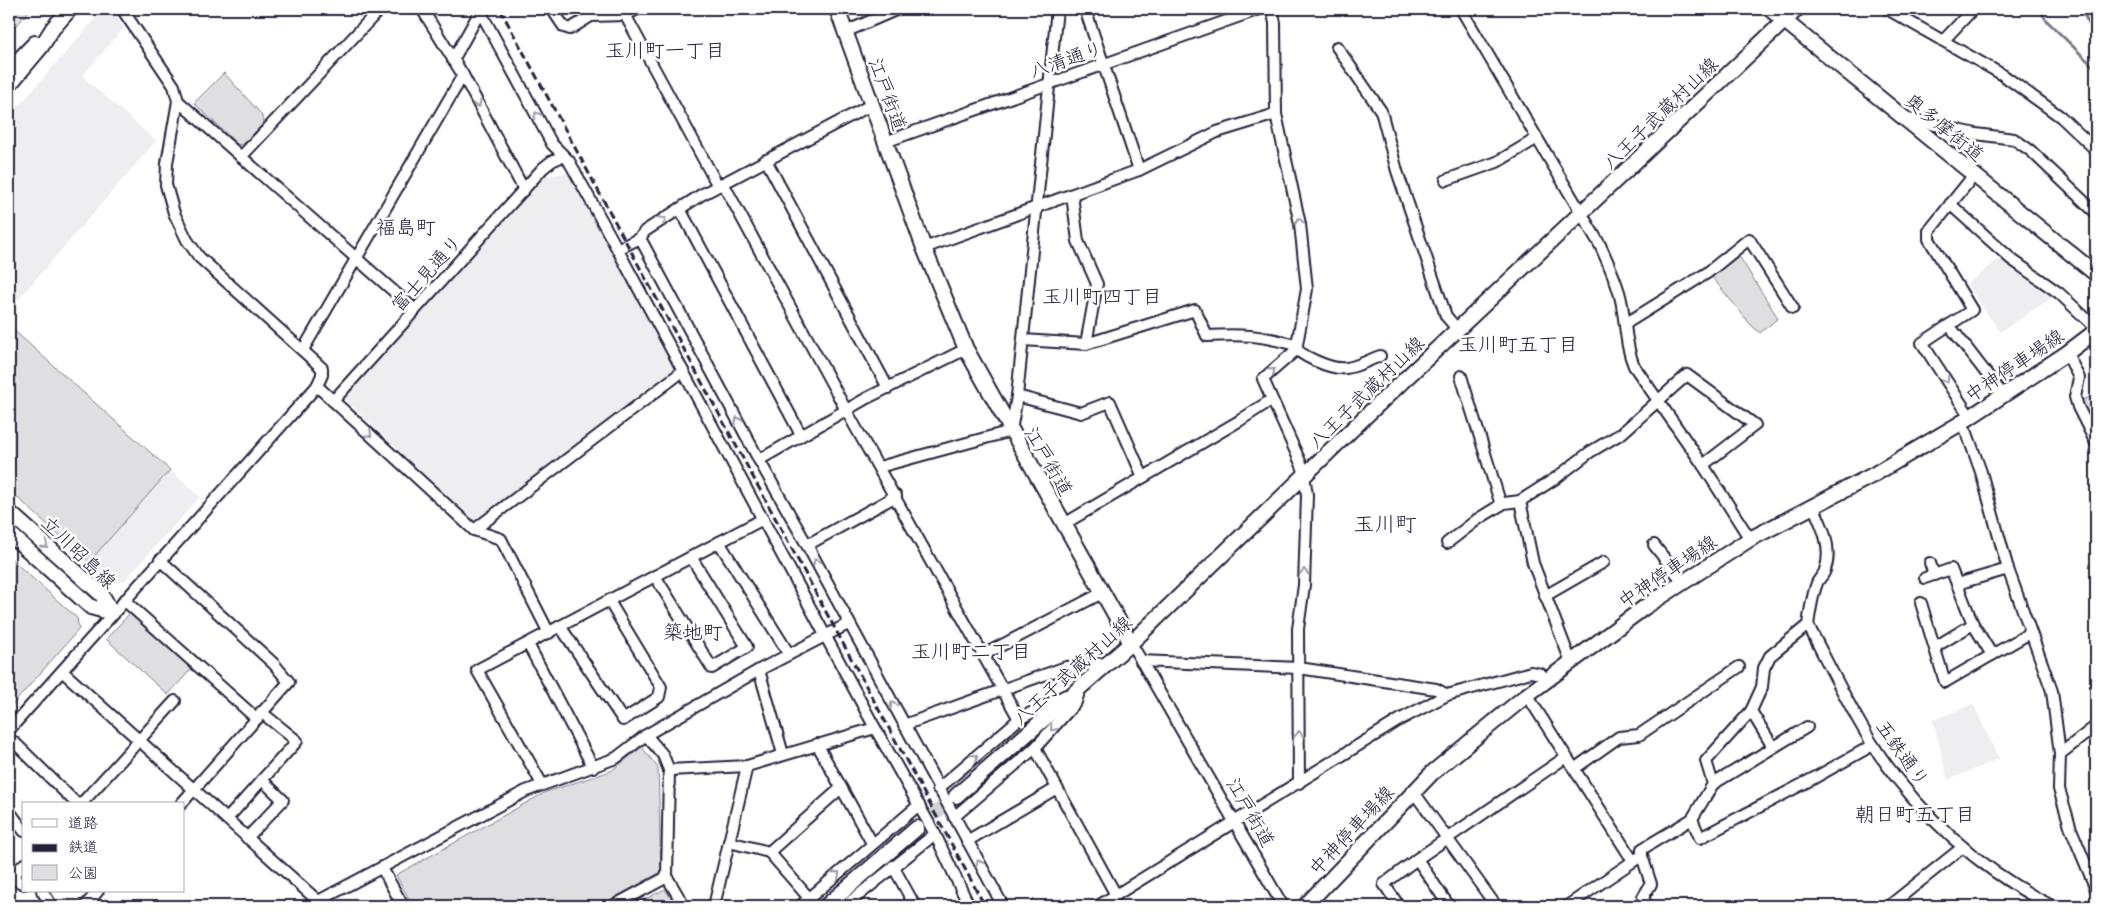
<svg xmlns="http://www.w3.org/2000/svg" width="2105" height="915" font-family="'Patrick Hand','Klee One',sans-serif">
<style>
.built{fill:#eeeef1}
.green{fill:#dfdfe2;stroke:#80808e}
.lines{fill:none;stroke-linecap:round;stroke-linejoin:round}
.stream{stroke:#7a7a88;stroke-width:3}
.major-tunnel{stroke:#d3d3d8;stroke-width:14;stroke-dasharray:14 7;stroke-linecap:butt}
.minor-casing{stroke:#22223b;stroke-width:14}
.major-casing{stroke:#22223b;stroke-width:18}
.minor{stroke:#fff;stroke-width:10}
.major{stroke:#fff;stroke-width:14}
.rail{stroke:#22223b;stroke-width:3;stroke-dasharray:8 4;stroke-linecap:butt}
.oneway{stroke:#9c9ca7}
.labels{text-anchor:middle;stroke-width:5;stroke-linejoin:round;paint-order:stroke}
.street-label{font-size:19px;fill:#22223b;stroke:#fff}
.neighbourhood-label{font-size:20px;fill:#22223b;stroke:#fff}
.quarter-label{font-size:21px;fill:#22223b;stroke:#fff}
</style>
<rect width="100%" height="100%" fill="#fff"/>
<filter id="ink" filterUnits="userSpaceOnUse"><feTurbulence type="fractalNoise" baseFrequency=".02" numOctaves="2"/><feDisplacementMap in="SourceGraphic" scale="10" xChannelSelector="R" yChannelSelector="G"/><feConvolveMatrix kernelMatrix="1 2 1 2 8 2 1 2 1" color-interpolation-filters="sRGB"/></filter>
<g filter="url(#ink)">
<!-- built -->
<g class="built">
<path d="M104 9H110L124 28 82 76 156 141 9 310V117Z"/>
<path d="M569 173 675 368 474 522 345 399 541 176Z"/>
<path d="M2001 258 2053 297 2000 332 1967 284Z"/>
<path d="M170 470 200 497 124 581 111 582 89 562Z"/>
<path d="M1973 704 1999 759 1948 780 1933 720Z"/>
</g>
<!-- green -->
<g class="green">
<path d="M9 9H31L9 34Z"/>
<path d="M224 73 261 114 264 123 242 145 237 144 194 103Z"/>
<path d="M1739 256 1778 318 1760 333 1751 325 1712 277Z"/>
<path d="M9 326 170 470 89 562 9 490Z"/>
<path d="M2096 394V436L2081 401Z"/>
<path d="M9 557 77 618 79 629 9 709Z"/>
<path d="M131 612 193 667 168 695 106 639Z"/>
<path d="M642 747 658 768 661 872 599 906H413L396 875 546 792 611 771Z"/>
<path d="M665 889 676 906H632Z"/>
</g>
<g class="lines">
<!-- stream -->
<g class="stream">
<path d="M2039 9 2047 21 2096 69"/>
<path d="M2081 9 2096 37"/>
</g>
<!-- major-tunnel -->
<path class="major-tunnel" d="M917 828 956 796"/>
<defs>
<g id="minor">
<path d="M422 9 463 75 524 190"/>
<path d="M479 9 552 144 569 161 613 241 875 728 935 834 969 906"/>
<path d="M552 9 564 27 570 29 591 16 626 15 637 9"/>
<path d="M622 9 718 186"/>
<path d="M1085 9 1139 170"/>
<path d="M1272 9 1275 23 1276 114 1300 224 1307 289 1296 350 1263 379 1303 468 1307 495 1304 585 1298 629 1299 783"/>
<path d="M1461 9 1600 245C1608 263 1617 281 1621 300 1626 323 1625 345 1634 366L1703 465 1750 539"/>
<path d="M1887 9 2003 75 2061 117 2096 150"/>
<path d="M845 32 898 9"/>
<path d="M1944 40 1973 9"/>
<path d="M1337 47 1381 111 1397 171 1446 316 1458 330"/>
<path d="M453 60 477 17 481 13"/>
<path d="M178 101 415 310"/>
<path d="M1905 118 1976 134 2014 139 2031 151 2096 213"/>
<path d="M885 142 1260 9"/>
<path d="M241 157 380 9"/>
<path d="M766 160 888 388"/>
<path d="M1446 180 1497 162 1536 139"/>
<path d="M723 183 846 410 1019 719"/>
<path d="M1072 195 1078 241 1097 284 1086 344"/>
<path d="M1950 204 2011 259 2059 293 2096 328"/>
<path d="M680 209 801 435"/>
<path d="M640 238 759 460 807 545 1003 906"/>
<path d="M924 248 1139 170 1217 132 1276 114"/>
<path d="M618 249 640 238 645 231 701 195 871 105"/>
<path d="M1625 324 1707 273 1749 239 1793 308"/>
<path d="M1949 325 2003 395"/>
<path d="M1023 340 1086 344 1195 310 1207 336C1241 334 1259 335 1292 344 1299 356 1332 370 1346 368 1357 367 1369 360 1380 356"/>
<path d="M303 350 463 75"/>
<path d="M2067 353 2079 378 2075 397 2078 407 2096 443"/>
<path d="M1461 376 1501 505"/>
<path d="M317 386 474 530 501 539 549 633"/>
<path d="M1017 396 1081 413 1110 402 1143 477"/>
<path d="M333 401 543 168 552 161 563 156"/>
<path d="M1970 417 1922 343 1972 310 1929 239V231L1974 175"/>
<path d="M1961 423 1967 433 1981 472 2008 569 2052 691 2060 754 2059 789 2071 829 2096 889"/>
<path d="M759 460 867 398 966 349"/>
<path d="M879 467 1011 431 1017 396 1057 9"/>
<path d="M1520 501 1533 563 1571 662"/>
<path d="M1064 524 1239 421 1271 400"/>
<path d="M474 530 683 371"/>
<path d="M719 542 789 654"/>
<path d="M1447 543 1478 519 1504 503 1520 501 1556 478 1590 452 1622 433 1687 375 1755 425 1703 465"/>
<path d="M807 545 896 496"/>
<path d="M1654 545 1683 582"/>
<path d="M160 560 274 664 289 682 181 804"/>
<path d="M1930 563 1934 575"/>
<path d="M655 576 712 668 747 647 691 557"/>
<path d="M1925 578 1951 569 1973 624 1992 655"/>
<path d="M1957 584 2008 569"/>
<path d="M1545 596 1604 562"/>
<path d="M124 600 257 719"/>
<path d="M1921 603 1945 682 2030 633"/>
<path d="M1808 625C1829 665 1849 707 1873 745 1917 813 1980 870 2052 906"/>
<path d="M560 626 623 720 659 697 661 687 609 601"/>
<path d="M1131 643 1283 906"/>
<path d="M528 644 593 767"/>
<path d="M1935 647 1973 624"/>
<path d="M983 655 1102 593"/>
<path d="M1141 661 1299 668 1436 689 1447 695"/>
<path d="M759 670 783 754"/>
<path d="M62 671 318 901"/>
<path d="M1527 695 1633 861"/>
<path d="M1751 711 1773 747"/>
<path d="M904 725 1066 667 1108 663"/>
<path d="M9 730 317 386 322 375V368L199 257 187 240 174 213 166 185 167 163 178 101 174 86 122 9"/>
<path d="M646 735 663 755 669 770 667 877 684 906"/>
<path d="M14 742 77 804"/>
<path d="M817 744 872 843"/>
<path d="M1035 748 1116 895"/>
<path d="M2060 754 2096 726"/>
<path d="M1574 769 1619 737 1639 735 1739 667"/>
<path d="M669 770 747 766 875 728"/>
<path d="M542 784 477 670 763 519"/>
<path d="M1713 784 1807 727"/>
<path d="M938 789 1019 719 1066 695"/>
<path d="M1413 791 1496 906"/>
<path d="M81 804 175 701"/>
<path d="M9 811 24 831"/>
<path d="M954 817 1035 748 1076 702 1080 689"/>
<path d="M227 819 297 741 261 712"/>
<path d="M1692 819 1700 838 1816 777 1873 745"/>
<path d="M247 838 283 800 262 780"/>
<path d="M967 841 1057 788"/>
<path d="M729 842 769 852"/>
<path d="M1417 859 1449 906"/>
<path d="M893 866 915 906"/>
<path d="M382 868 403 906"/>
<path d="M11 878 24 884"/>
<path d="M9 880 24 864"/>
<path d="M42 891 52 906"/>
<path d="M809 898 769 852 841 788"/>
<path d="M85 906 98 891"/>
<path d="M309 906 526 791 616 758 646 735 759 670 848 624"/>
<path d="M613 906 667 877"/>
<path d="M714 906 747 766"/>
<path d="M800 906 919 805"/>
<path d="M845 906 935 834"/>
<path d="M1098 906 1401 719 1447 695 1531 672 1541 674 1547 680"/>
<path d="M1399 906 1384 884 1417 859 1566 757"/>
<path d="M1567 906 1638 858"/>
<path d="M1647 906 1643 897 1651 884 1642 856V849L1692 819 1713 784 1706 761 1751 711 1762 687 1764 668 1770 656 1808 625C1810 611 1812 596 1817 583 1819 578 1824 575 1825 570 1833 549 1822 525 1813 506"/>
<path d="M1889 906 1963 847"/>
</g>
<g id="major">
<path d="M837 9 924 248 966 349 1131 643"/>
<path d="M1770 9 2096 274"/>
<path d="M9 70 35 43"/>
<path d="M9 85 41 47 53 28 70 9"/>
<path d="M9 512 102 595 112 613"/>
<path d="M9 533 91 607 112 613"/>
<path d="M956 796 1131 643 1368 414 1797 9"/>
<path d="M826 906 917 828"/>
<path d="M1305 906 1432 773 1527 695 1645 607 1750 539 1873 475 1961 423 2067 353 2096 331"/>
</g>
</defs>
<!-- minor casing -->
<use href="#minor" class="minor-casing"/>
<!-- major casing -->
<use href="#major" class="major-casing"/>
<!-- minor -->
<use href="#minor" class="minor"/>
<!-- major -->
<use href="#major" class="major"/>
<!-- rail -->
<path class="rail" d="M500 9 985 906"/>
</g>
<!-- one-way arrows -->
<defs><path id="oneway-chevron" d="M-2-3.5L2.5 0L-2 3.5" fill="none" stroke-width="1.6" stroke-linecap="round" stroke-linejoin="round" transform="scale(1.25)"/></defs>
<g class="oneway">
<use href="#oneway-chevron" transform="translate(478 104) rotate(62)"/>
<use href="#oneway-chevron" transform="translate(537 115) rotate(-119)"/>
<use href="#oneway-chevron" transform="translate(663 220) rotate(-32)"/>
<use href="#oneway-chevron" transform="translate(1299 221) rotate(-100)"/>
<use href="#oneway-chevron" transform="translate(1272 371) rotate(-40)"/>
<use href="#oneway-chevron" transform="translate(1946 380) rotate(57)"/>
<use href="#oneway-chevron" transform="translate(738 420) rotate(-117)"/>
<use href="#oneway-chevron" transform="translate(369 434) rotate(42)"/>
<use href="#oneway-chevron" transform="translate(45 545) rotate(42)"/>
<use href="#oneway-chevron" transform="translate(816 562) rotate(-117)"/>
<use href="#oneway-chevron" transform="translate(1304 572) rotate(-90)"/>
<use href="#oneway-chevron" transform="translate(893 705) rotate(-119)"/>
<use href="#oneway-chevron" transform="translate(1053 728) rotate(132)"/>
<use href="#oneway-chevron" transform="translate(1299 734) rotate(-90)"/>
<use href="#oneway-chevron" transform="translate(975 757) rotate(-41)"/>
<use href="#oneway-chevron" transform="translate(979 863) rotate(-117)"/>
<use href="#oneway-chevron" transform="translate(837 874) rotate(-41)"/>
</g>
</g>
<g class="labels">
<!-- street labels -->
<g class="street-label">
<text transform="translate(1066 59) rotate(-19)" y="7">八清通り</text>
<text transform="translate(888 94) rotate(70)" y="7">江戸街道</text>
<text transform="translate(1660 113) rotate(-44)" y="7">八王子武蔵村山線</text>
<text transform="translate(1945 127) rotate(39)" y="7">奥多摩街道</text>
<text transform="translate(426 273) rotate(-48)" y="7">富士見通り</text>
<text transform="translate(2014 365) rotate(-34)" y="7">中神停車場線</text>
<text transform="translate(1366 392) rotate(-44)" y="7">八王子武蔵村山線</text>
<text transform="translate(1049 461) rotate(60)" y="7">江戸街道</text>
<text transform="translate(79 552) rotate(44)" y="7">立川昭島線</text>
<text transform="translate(1667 571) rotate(-34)" y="7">中神停車場線</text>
<text transform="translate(1072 670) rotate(-42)" y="7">八王子武蔵村山線</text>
<text transform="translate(1903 753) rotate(55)" y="7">五鉄通り</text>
<text transform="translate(1251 812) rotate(60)" y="7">江戸街道</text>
<text transform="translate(1351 830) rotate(-47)" y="7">中神停車場線</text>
</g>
<!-- neighbourhood labels -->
<g class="neighbourhood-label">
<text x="665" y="57">玉川町一丁目</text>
<text x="406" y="234">福島町</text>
<text x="1102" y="303">玉川町四丁目</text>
<text x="1518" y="351">玉川町五丁目</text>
<text x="693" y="639">築地町</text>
<text x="971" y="658">玉川町二丁目</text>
<text x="1915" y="821">朝日町五丁目</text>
</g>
<!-- quarter labels -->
<g class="quarter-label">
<text x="1385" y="531">玉川町</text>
</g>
</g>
<!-- margin -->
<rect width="2105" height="915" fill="none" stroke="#fff" stroke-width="30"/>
<rect x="15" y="15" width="2075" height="885" fill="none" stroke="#22223b" stroke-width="2" filter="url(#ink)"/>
<!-- legend -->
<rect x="22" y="802" width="162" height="90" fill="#ffffff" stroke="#a7a7b1"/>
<rect x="32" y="819" width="25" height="8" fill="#ffffff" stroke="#a7a7b1"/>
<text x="68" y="828" font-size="15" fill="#22223b">道路</text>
<rect x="32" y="844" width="25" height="8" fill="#22223b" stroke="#a7a7b1"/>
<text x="68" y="852" font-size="15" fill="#22223b">鉄道</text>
<rect x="32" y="865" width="25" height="15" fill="#dfdfe2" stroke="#a7a7b1"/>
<text x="68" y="878" font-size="15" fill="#22223b">公園</text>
</svg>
